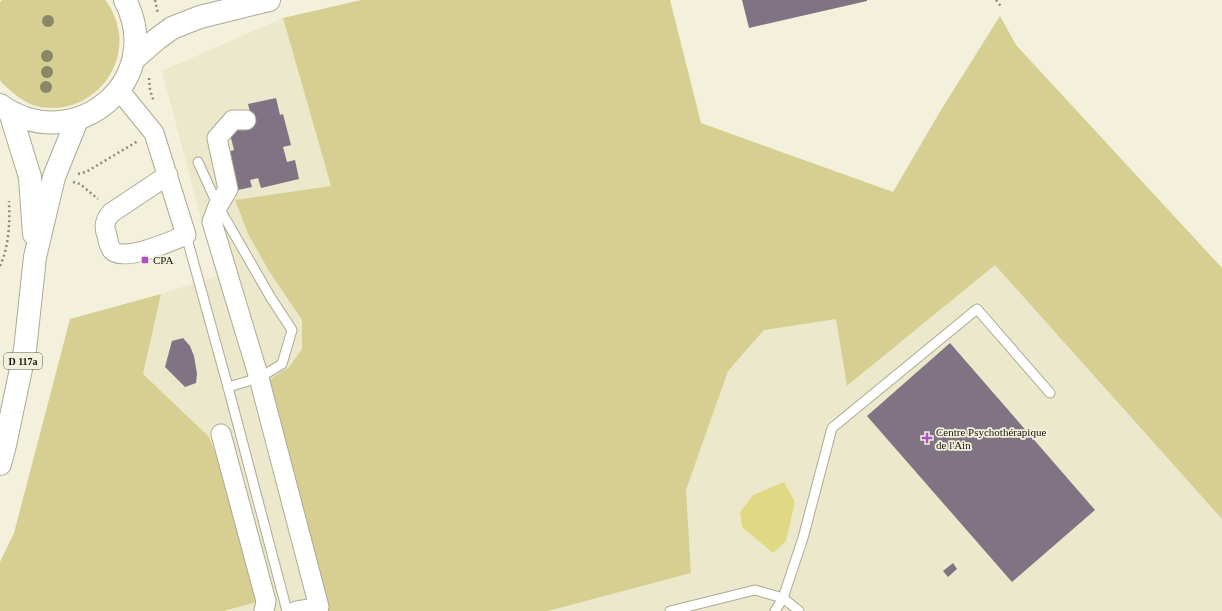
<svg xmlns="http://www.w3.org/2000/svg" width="1222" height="611" font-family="'Times New Roman',serif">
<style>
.built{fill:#ebe8cb}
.green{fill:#d6cf91}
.water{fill:#e1d884}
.building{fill:#807383}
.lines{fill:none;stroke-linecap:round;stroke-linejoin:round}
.lane-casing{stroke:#acaa95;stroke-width:11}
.street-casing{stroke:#acaa95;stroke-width:21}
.secondary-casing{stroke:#acaa95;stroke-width:24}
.primary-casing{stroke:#acaa95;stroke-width:24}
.path{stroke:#8b8a7b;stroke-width:2.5;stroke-dasharray:2 3;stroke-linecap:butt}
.lane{stroke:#fff;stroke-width:9}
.street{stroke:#fff;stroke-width:19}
.secondary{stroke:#fff;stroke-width:22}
.primary{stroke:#fff;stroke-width:22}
.tree{fill:#8a8768}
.poi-dot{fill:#ab51bd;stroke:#f3f1dc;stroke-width:1.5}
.labels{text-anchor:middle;stroke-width:3.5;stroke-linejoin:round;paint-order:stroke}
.shield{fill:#f3f1dc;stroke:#59584c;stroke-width:1}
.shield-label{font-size:10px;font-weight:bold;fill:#17160f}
.poi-label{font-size:11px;fill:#17160f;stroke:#f3f1dc;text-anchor:start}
</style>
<rect width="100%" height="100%" fill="#f3f1dc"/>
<!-- built -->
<g class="built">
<path d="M283 18 331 186 235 201 248 234 269 271 302 320V349L289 367 264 384 328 611H225L260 601 143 374 161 294 216 276 162 71Z"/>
<path d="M995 265 1222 519V611H548L691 573 686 490 728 371 764 329 836 318 848 386Z"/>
</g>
<!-- green -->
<g class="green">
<path d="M2 0H105C113 9 117 22 119 33 124 77 85 115 40 107 25 104 13 93 2 83L0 80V2Z"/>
<path d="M361 0H670L701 123 893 192 941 110 1000 16 1016 45 1222 268V519L995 265 847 386 836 319 764 330 728 371 686 490 691 573 548 611H328L264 383 289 367 302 349V320L269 271 248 234 235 200 331 186 283 18Z"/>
<path d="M161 294 143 374 209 437 231 492 261 601 224 611H0V562L14 533 70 319Z"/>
</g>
<!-- water -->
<path class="water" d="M784 482 795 502 786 541 773 553 742 527 740 512 753 495Z"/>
<!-- building -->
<g class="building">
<path d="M742 0H867V1L749 28Z"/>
<path d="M276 98 280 115 283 114 291 145 283 147 287 162 295 160 299 179 261 188 258 178 250 180 252 187 238 190 228 152 234 150 229 130 253 124 248 104Z"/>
<path d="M183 338 190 346 194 356 197 374 196 383 185 387 165 367 172 341Z"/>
<path d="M950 343 1095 510 1012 582 867 416Z"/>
<path d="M953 563 957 569 948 577 943 571Z"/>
</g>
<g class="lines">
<defs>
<g id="lane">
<path d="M198 162 218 206 271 298 292 330 282 364 259 378 228 387"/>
<path d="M186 235 228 387 287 611"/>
<path d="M670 611 755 590 783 598 803 538 832 428 977 309 1050 393"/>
<path d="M775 611 783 598 799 611"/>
</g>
<g id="street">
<path d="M119 90 154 133 186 235C172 241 122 263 112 250 109 247 108 240 107 235 103 226 105 220 111 213L168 175"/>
<path d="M246 120H233L217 138 228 189 218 206 212 222 259 378 319 607 296 611"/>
<path d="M221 434 266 601 264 611"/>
</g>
<path id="secondary" d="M134 59 157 39 172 28 200 17 269 0"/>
<g id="primary">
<path d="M0 105C74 158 167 81 125 0"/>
<path d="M10 112 30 177 34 234"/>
<path d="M0 464 5 445 25 350 35 257 54 177 77 120"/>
</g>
</defs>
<!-- lane casing -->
<use href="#lane" class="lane-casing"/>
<!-- street casing -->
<use href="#street" class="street-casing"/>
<!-- secondary casing -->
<use href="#secondary" class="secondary-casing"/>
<!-- primary casing -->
<use href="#primary" class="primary-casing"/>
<!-- path -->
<g class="path">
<path d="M155 0 158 14"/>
<path d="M996 0 1002 8"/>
<path d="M149 78 150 90 154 102"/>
<path d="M78 174 86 172 138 141"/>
<path d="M73 182 80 184 98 199"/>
<path d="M0 266C9 246 10 223 9 201"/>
</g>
<!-- lane -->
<use href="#lane" class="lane"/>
<!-- street -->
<use href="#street" class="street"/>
<!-- secondary -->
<use href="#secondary" class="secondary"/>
<!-- primary -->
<use href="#primary" class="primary"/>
</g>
<!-- trees -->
<g class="tree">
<circle cx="48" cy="21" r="6"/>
<circle cx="47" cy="56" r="6"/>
<circle cx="47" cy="72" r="6"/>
<circle cx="46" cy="87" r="6"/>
</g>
<!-- markers -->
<g class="poi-dot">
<rect x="141" y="256" width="8" height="8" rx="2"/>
<path d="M925 432h4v4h4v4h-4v4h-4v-4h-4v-4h4z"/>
</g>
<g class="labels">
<!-- shield labels -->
<rect class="shield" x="4" y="353" width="38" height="16" rx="3"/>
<g class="shield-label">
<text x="23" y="365">D 117a</text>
</g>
<!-- poi labels -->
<g class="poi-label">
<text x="153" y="264">CPA</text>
<text x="936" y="436">Centre Psychothérapique<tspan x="936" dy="13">de l'Ain</tspan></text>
</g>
</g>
</svg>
